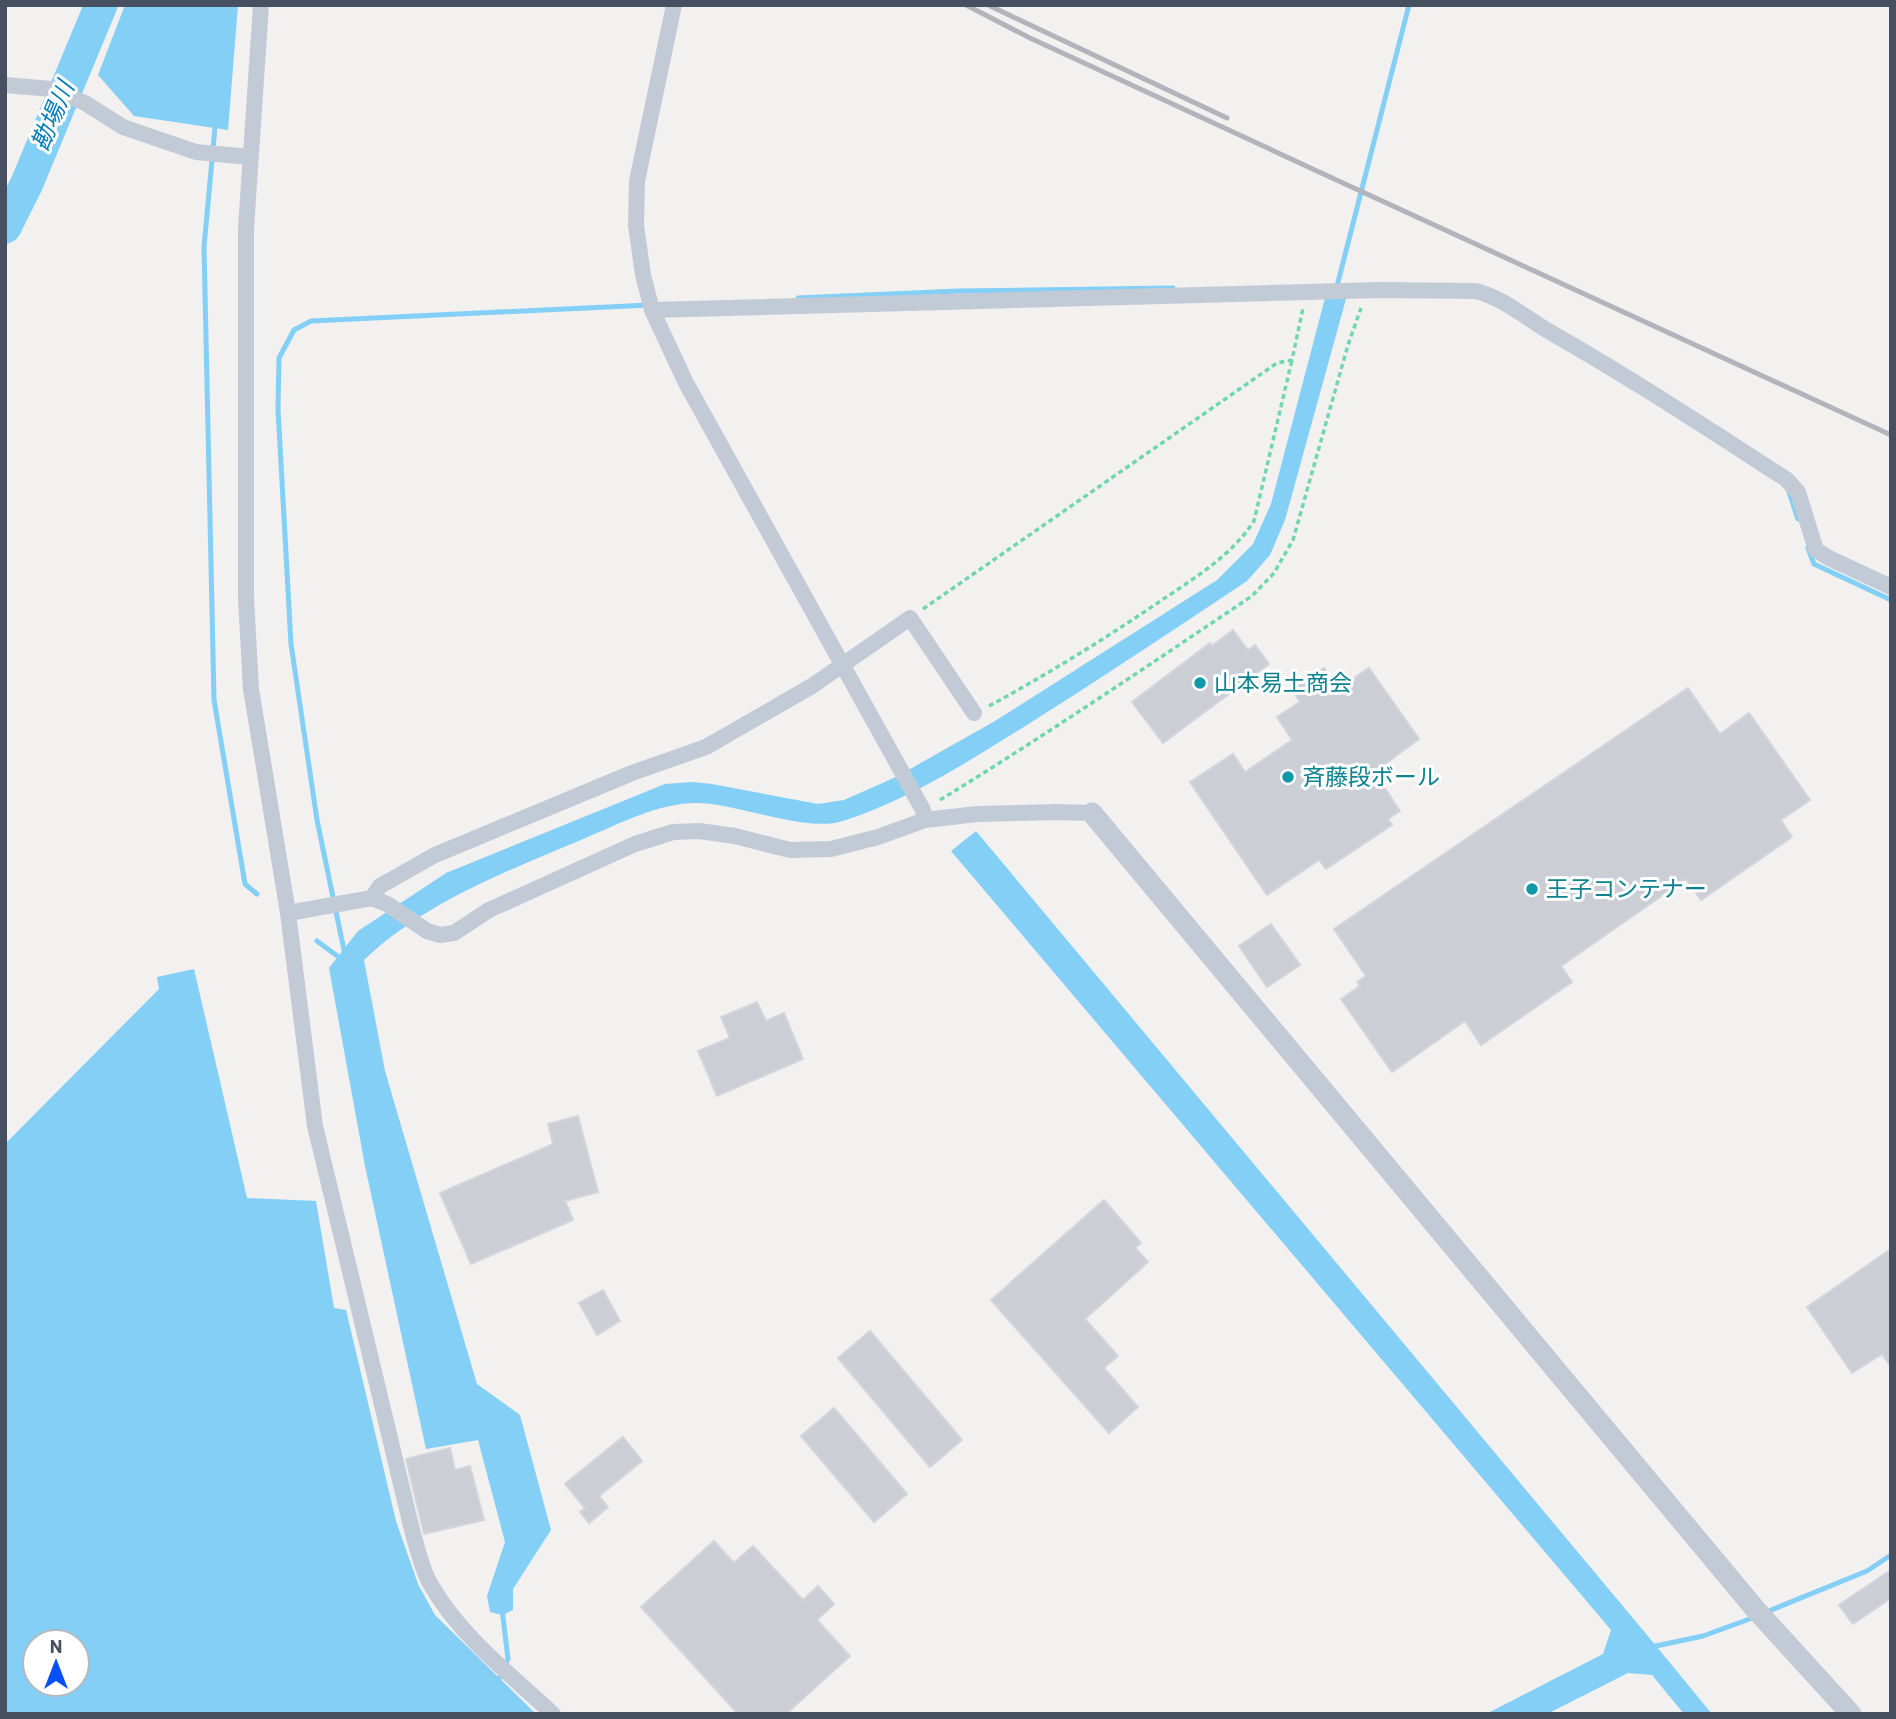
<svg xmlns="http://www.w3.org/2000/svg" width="1896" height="1719" font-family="Barlow,'Noto Sans JP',sans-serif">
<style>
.water{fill:#83cff6;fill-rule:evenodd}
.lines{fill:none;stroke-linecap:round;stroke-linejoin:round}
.stream{stroke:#83cff6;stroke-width:5}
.river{stroke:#83cff6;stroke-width:33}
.building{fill:#ccced6;stroke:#d3d5dc;stroke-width:2}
.path{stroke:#6fd6b0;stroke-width:3.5;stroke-dasharray:5 3.5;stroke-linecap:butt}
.minor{stroke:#c2cad6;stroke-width:16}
.tertiary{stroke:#c2cad6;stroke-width:21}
.rail{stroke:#b1b4bb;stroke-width:5}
.culture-dot{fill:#0f9aa8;stroke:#fff;stroke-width:2.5}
.labels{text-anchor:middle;stroke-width:6;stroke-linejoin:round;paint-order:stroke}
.culture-label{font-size:23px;fill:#0d838f;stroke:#fff;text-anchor:start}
.water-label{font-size:24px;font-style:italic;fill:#007bb9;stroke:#fff}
</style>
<rect width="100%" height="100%" fill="#f3f0f0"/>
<!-- water -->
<g class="water">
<path d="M125 5H238L228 130 134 116 98 75Z"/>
<path d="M1325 298 1346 299 1285 520 1270 555 1247 581C1175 629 1103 677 1030 723 971 760 909 800 843 821 806 833 737 803 696 803 657 803 617 825 581 840 505 872 425 902 364 960L385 1071 477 1384 520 1415 551 1530 513 1589V1610L503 1615 490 1612 487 1596 505 1542 478 1440 426 1449 365 1166 329 968 358 931 446 873 665 784 693 782 712 784 818 804 844 800 896 777 995 721 1217 580 1253 544 1271 504Z"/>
<path d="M976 831 1652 1641 1712 1714H1684L1652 1675 1628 1673 1547 1714H1486L1603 1654 1611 1630 951 851Z"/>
<path d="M194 969 247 1198 316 1201 334 1308 346 1310 396 1521 418 1584 435 1615 536 1714H5V1144L159 989 157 977ZM77 1642V1684H35V1642Z"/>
</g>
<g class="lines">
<!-- stream -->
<g class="stream">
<path d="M215 127 204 247 214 700 245 884 257 894"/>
<path d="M1336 290 1409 5"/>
<path d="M798 298 958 291 1173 288"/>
<path d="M1788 489 1798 519"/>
<path d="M1808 548 1814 564 1891 600"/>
<path d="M317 941 344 961"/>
<path d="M345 955 317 820 291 644 278 409 279 358 294 330 311 321 649 305"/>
<path d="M1764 1613 1867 1571 1891 1555"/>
<path d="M1651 1647 1703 1636 1755 1617"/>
<path d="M499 1679 508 1659 502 1609"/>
</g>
<!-- river -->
<path class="river" d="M5 227 27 183 101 5"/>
</g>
<!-- building -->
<g class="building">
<path d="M1233 630 1248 650 1255 645 1269 664 1163 743 1132 702 1210 643 1212 646Z"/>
<path d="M1324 668 1338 689 1369 668 1419 739 1374 772 1400 811 1388 819 1392 825 1326 869 1319 860 1267 895 1190 782 1233 754 1245 772 1292 740 1277 717 1300 702 1292 690Z"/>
<path d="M1688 688 1720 734 1749 713 1810 800 1781 820 1792 837 1701 900 1686 879 1561 966 1572 982 1481 1045 1465 1021 1392 1072 1341 999 1360 986 1357 982 1366 976 1334 929Z"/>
<path d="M1271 924 1300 965 1267 987 1239 946Z"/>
<path d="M757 1002 766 1021 784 1013 803 1059 717 1096 698 1051 730 1038 721 1017Z"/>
<path d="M578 1116 598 1192 565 1201 573 1220 471 1264 440 1193 553 1144 548 1124Z"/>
<path d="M1104 1200 1141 1243 1135 1248 1148 1262 1085 1319 1118 1356 1104 1368 1138 1407 1109 1433 991 1300Z"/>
<path d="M1891 1249V1367L1882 1354 1852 1373 1807 1307Z"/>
<path d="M603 1290 620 1321 597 1335 579 1303Z"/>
<path d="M870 1331 962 1440 930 1467 838 1358Z"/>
<path d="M834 1408 907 1494 874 1522 801 1436Z"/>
<path d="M623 1437 642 1461 599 1496 608 1507 589 1523 580 1512 585 1508 565 1484Z"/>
<path d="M450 1448 455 1470 470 1466 484 1520 424 1534 406 1459Z"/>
<path d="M714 1541 734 1563 753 1546 803 1600 818 1586 834 1604 817 1620 850 1656 786 1714H738L641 1607Z"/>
<path d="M1891 1570V1598L1853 1624 1839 1605Z"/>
</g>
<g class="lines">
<!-- path -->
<g class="path">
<path d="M923 609 1277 363 1292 360 1303 308"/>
<path d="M989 706C1048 674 1106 638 1162 600 1196 577 1231 556 1254 521L1292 360"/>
<path d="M940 800C1046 735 1149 665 1252 596L1274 573 1293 540 1348 345 1361 308"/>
</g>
<!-- minor -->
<g class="minor">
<path d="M261 5 246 228V598L251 689 288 913 315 1126 413 1534C418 1550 422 1570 431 1585 460 1636 511 1675 553 1714"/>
<path d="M674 5 637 181 636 225 643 275 652 310 686 383 923 810 925 820"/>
<path d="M5 85 52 89 85 103 123 127 196 152 250 157"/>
<path d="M652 310 1380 290 1476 291C1503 298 1526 318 1550 332 1631 378 1708 429 1786 479L1798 492 1816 550 1829 558 1891 587"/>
<path d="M372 898 380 886 435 855 632 773 706 747 812 686 910 618 974 713"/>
<path d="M288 913 372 898 387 904 427 931 440 935 454 933 489 910 635 844 673 832 699 831 735 836 790 850 831 849 878 837 925 820 977 814 1057 812 1092 813"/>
</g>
<!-- tertiary -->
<path class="tertiary" d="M1092 813 1756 1610 1851 1714"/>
<!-- rail -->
<g class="rail">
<path d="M966 5 1030 38 1343 183 1891 435"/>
<path d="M988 5 1227 118"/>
</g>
</g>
<!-- markers -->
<g class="culture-dot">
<circle cx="1200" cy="683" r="7"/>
<circle cx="1288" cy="777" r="7"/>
<circle cx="1532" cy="889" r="7"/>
</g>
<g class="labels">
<!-- culture labels -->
<g class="culture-label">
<text x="1214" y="691">山本易土商会</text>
<text x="1302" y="785">斉藤段ボール</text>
<text x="1546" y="897">王子コンテナー</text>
</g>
<!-- water labels -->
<g class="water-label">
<text transform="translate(53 116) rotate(-67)" y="8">勘場川</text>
</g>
</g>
<!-- border -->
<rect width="1896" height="1719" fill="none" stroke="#465060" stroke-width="14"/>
<!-- north arrow -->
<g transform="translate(56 1663)"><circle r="33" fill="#ffffff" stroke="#b5b9bf" stroke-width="2"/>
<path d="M0-5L12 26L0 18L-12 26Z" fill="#0650f7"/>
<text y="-10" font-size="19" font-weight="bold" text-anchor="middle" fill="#465060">N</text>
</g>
</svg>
